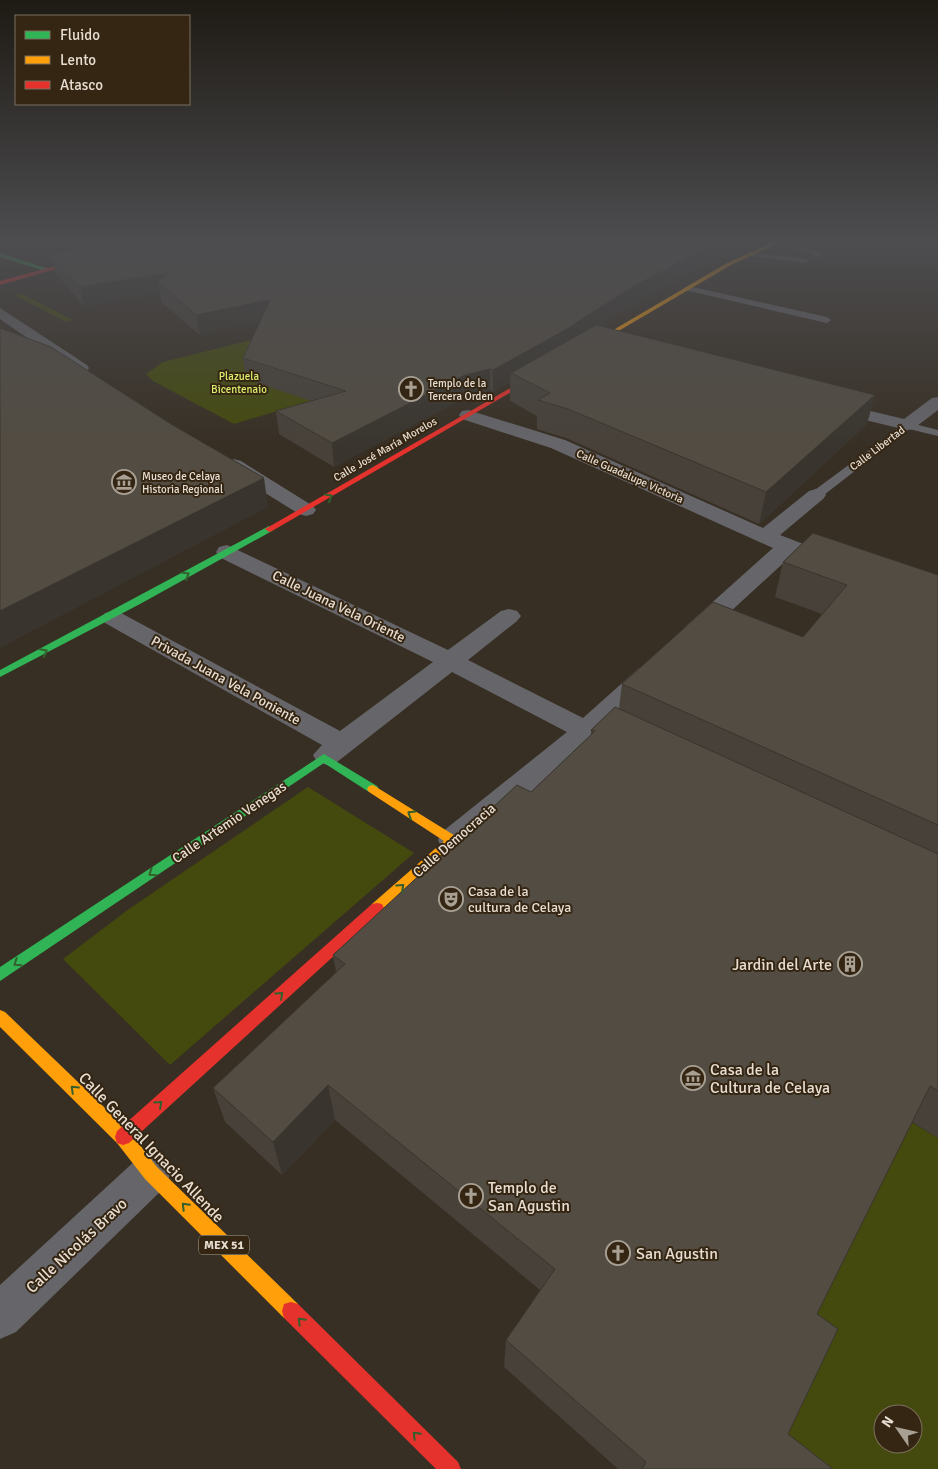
<svg xmlns="http://www.w3.org/2000/svg" width="938" height="1469" font-family="Signika,sans-serif">
<style>
.green{fill:#444a0d;fill-rule:evenodd}
.lines{fill:none;stroke-linecap:round;stroke-linejoin:round}
.lane{fill:#66666a;fill-rule:evenodd}
.street{fill:#66666a;fill-rule:evenodd}
.fast{fill:#30b455;fill-rule:evenodd}
.slow{fill:#ff9f0a;fill-rule:evenodd}
.jam{fill:#e5322d;fill-rule:evenodd}
.wall{fill:#474139}
.shaded-wall{fill:#39352e}
.building{fill:#524c42;stroke:#39352e}
.oneway{stroke:#335f2d}
.labels{text-anchor:middle;stroke-width:4;stroke-linejoin:round;paint-order:stroke}
.far-park-label{font-size:11px;fill:#dcef6d;stroke:#352613}
.far-poi-label{font-size:11px;fill:#e7ddd1;stroke:#352613;text-anchor:start}
.far-street-label{font-size:11px;fill:#e7ddd1;stroke:#352613}
.shield{fill:#352613;stroke:#b2a698;stroke-width:1}
.shield-label{font-size:12px;font-weight:bold;fill:#e7ddd1}
.street-label{font-size:14px;fill:#e7ddd1;stroke:#352613}
.poi-label{font-size:14px;fill:#e7ddd1;stroke:#352613;text-anchor:start}
.near-poi-label{font-size:16px;fill:#e7ddd1;stroke:#352613;text-anchor:start}
.near-street-label{font-size:16px;fill:#e7ddd1;stroke:#352613}
</style>
<rect width="100%" height="100%" fill="#372f24"/>
<!-- green -->
<g class="green">
<path d="M463 287 317 399 234 424 153 381 146 374 163 362Z"/>
<path d="M21 293 73 320 66 322 14 295Z"/>
<path d="M308 787 414 853 170 1065 63 959 129 909Z"/>
<path d="M909 1121 938 1138V1469H785L770 1457 799 1342ZM883 1414H913V1444H883Z"/>
</g>
<g class="lines">
<!-- lane -->
<g class="lane">
<path d="M775 241H787L821 253 819 257H813L810 253Z"/>
<path d="M748 252 805 259 809 261 805 263 751 256H748Z"/>
<path d="M688 286 827 317 831 320 827 323 685 290 684 288Z"/>
<path d="M907 422 938 430V436L909 429 820 498H812V492Z"/>
</g>
<!-- street -->
<g class="street">
<path d="M0 308 87 365 89 368 87 371H75L0 319Z"/>
<path d="M938 397V410L913 429 907 430 827 411 824 407 827 403 833 402 904 419 932 398Z"/>
<path d="M468 410 565 440 763 528 809 491 816 489 823 491 826 495 823 499 780 535 840 558 843 563 840 568 832 570 824 568 791 556 705 635 696 637 687 635 684 630 687 625 773 548 551 448 462 419 459 415 462 411Z"/>
<path d="M234 459 241 461 313 506 316 510 313 514 306 516 299 514 227 469 224 465 227 461Z"/>
<path d="M227 545 448 650 501 611 509 609 517 611 521 616 517 621 468 660 583 718 639 668 648 666 657 668 661 674 596 737 464 848 453 851 442 848 438 840 442 832 567 732 452 672 337 762 327 765 317 762 313 755 322 745 105 623 101 618 105 613 113 611 121 613 340 731 433 662 219 557 216 552 219 547Z"/>
<path d="M151 1153 165 1159 171 1173 165 1187 16 1332 0 1339V1285L137 1159Z"/>
</g>
<!-- fast -->
<g class="fast">
<path d="M0 253 49 269 50 270 45 271 0 257Z"/>
<path d="M269 526 273 529 272 531 140 604 0 677V670Z"/>
<path d="M324 754 377 786 379 789 377 792H369L324 763 0 981V967Z"/>
</g>
<!-- slow -->
<g class="slow">
<path d="M776 241H783L731 265 586 350 581 349 727 263Z"/>
<path d="M373 785 457 837 459 840 382 912 377 913 372 912 370 908 372 904 444 841 369 792 367 789 369 786Z"/>
<path d="M0 1010 5 1012 129 1131 157 1167 298 1304 300 1311 298 1318 291 1320 284 1318 145 1179 117 1143 0 1027Z"/>
</g>
<!-- jam -->
<g class="jam">
<path d="M147 241H155L0 285V281Z"/>
<path d="M542 370 545 372 544 373 272 531 269 532 265 529Z"/>
<path d="M377 903 382 904 384 908 382 912 129 1143 123 1145 117 1143 115 1137 117 1131 372 904Z"/>
<path d="M291 1302 298 1304 458 1462 461 1469H436L284 1318 282 1311 284 1304Z"/>
</g>
</g>
<!-- wall -->
<g class="wall">
<path d="M709 246 706 264 634 305 601 326 867 424 759 524 566 438 537 429V416L510 401V382L493 392 490 390 466 397 334 467 279 434 276 411 311 401 246 379 243 358 260 322 200 335 161 302 160 293 84 306 56 274 51 255Z"/>
<path d="M783 562 938 575V1138L912 1122 817 1314 788 1434 833 1469H618L504 1367 506 1340 540 1290 335 1120 282 1175 225 1122 213 1088 336 972 333 955 531 792 591 735V730L619 708 622 684 803 637 822 614 775 597Z"/>
</g>
<!-- shaded-wall -->
<g class="shaded-wall">
<path d="M709 246 706 264 634 305 575 343 511 373 510 382 493 392V370L574 324 636 285Z"/>
<path d="M168 273 158 282 160 293 84 306 80 287Z"/>
<path d="M270 300 272 320 200 335 196 315Z"/>
<path d="M490 369V390L466 397 334 467 332 443 465 375Z"/>
<path d="M875 395 867 424 759 524 766 492Z"/>
<path d="M264 478 268 507 0 648V611Z"/>
<path d="M328 1085 335 1120 282 1175 273 1142Z"/>
</g>
<!-- building -->
<g class="building">
<path d="M106 241H690L709 246 636 285 574 324H576L493 370 490 369 465 375 332 443 276 411 346 391 243 358 270 300 196 315 158 282 168 273 80 287 51 255Z"/>
<path d="M596 325 875 395 766 492 568 409 538 400 550 393 511 373Z"/>
<path d="M0 328 51 347 171 424 264 478 0 611Z"/>
<path d="M813 533 938 575V825L622 684 713 602 803 637 847 585 783 562Z"/>
<path d="M615 707 938 854V1091L930 1086 817 1314 838 1329 788 1434 833 1469H642L646 1462 506 1340 555 1269 328 1085 273 1142 213 1088 345 964 333 955 517 785 531 792 595 731 591 730Z"/>
</g>
<!-- one-way arrows -->
<defs><path id="oneway-chevron" d="M-2-3.5L2.5 0L-2 3.5" fill="none" stroke-width="1.6" stroke-linecap="round" stroke-linejoin="round" transform="scale(1.25)"/></defs>
<g class="oneway">
<use href="#oneway-chevron" transform="translate(329 497) rotate(-30)"/>
<use href="#oneway-chevron" transform="translate(186 575) rotate(-30)"/>
<use href="#oneway-chevron" transform="translate(44 652) rotate(-27)"/>
<use href="#oneway-chevron" transform="translate(411 814) rotate(-148)"/>
<use href="#oneway-chevron" transform="translate(152 873) rotate(146)"/>
<use href="#oneway-chevron" transform="translate(401 887) rotate(-42)"/>
<use href="#oneway-chevron" transform="translate(17 963) rotate(146)"/>
<use href="#oneway-chevron" transform="translate(280 995) rotate(-42)"/>
<use href="#oneway-chevron" transform="translate(74 1089) rotate(-136)"/>
<use href="#oneway-chevron" transform="translate(159 1104) rotate(-42)"/>
<use href="#oneway-chevron" transform="translate(185 1206) rotate(-135)"/>
<use href="#oneway-chevron" transform="translate(301 1321) rotate(-135)"/>
<use href="#oneway-chevron" transform="translate(416 1435) rotate(-135)"/>
</g>
<!-- sky -->
<linearGradient id="sky" x2="0" y2="1"><stop stop-color="#1e1a14"/><stop offset="0.54" stop-color="#4d4d50"/><stop offset="1" stop-color="#4d4d50" stop-opacity="0"/></linearGradient>
<rect width="938" height="447" fill="url(#sky)"/>
<!-- icons -->
<defs>
<symbol id="church-ring" viewBox="-11 -11 22 22"><circle r="9.5" fill="#352613" stroke="#a9a094" stroke-width="1.5"/><path d="M-1.2-6h2.4v3.5h3.3v2.4h-3.3V6h-2.4V-.1h-3.3v-2.4h3.3Z" fill="#a9a094"/></symbol>
<symbol id="museum-ring" viewBox="-11 -11 22 22"><circle r="9.5" fill="#352613" stroke="#a9a094" stroke-width="1.5"/><path d="M0-6L6-3V-2H-6V-3ZM-5-1h2V3h-2ZM-1-1h2V3h-2ZM3-1h2V3H3ZM-6 4H6V6H-6Z" fill="#a9a094"/></symbol>
<symbol id="theatre-ring" viewBox="-11 -11 22 22"><circle r="9.5" fill="#352613" stroke="#a9a094" stroke-width="1.5"/><path d="M-5-5.5Q0-4 5-5.5V0Q5 5 0 6Q-5 5-5 0ZM-3.3-2.5H-1v1.5H-3.3ZM1-2.5H3.3v1.5H1ZM-2.8 1Q0 5.5 2.8 1Z" fill="#a9a094"/></symbol>
<symbol id="building-ring" viewBox="-11 -11 22 22"><circle r="9.5" fill="#352613" stroke="#a9a094" stroke-width="1.5"/><path d="M-4-6H4V6H1V3H-1V6H-4ZM-2.5-4.3h1.7v1.8h-1.7ZM.8-4.3h1.7v1.8H.8ZM-2.5-1h1.7V.8h-1.7ZM.8-1h1.7V.8H.8Z" fill="#a9a094"/></symbol>
</defs>
<g fill-rule="evenodd">
<use href="#church-ring" x="397" y="375" width="28" height="28"/>
<use href="#museum-ring" x="110" y="468" width="28" height="28"/>
<use href="#theatre-ring" x="437" y="885" width="28" height="28"/>
<use href="#building-ring" x="836" y="950" width="28" height="28"/>
<use href="#museum-ring" x="679" y="1064" width="28" height="28"/>
<use href="#church-ring" x="457" y="1182" width="28" height="28"/>
<use href="#church-ring" x="604" y="1239" width="28" height="28"/>
</g>
<g class="labels">
<!-- far-park labels -->
<g class="far-park-label">
<text x="239" y="380">Plazuela<tspan x="239" dy="13">Bicentenaio</tspan></text>
</g>
<!-- far-poi labels -->
<g class="far-poi-label">
<text x="428" y="387">Templo de la<tspan x="428" dy="13">Tercera Orden</tspan></text>
<text x="142" y="480">Museo de Celaya<tspan x="142" dy="13">Historia Regional</tspan></text>
</g>
<!-- far-street labels -->
<g class="far-street-label">
<text transform="translate(877 448) rotate(-37)" y="4">Calle Libertad</text>
<text transform="translate(385 449) rotate(-30)" y="4">Calle José María Morelos</text>
<text transform="translate(630 476) rotate(24)" y="4">Calle Guadalupe Victoria</text>
</g>
<!-- shield labels -->
<rect class="shield" x="199" y="1235.5" width="50" height="19" rx="4"/>
<g class="shield-label">
<text x="224" y="1249">MEX 51</text>
</g>
<!-- street labels -->
<g class="street-label">
<text transform="translate(339 606) rotate(26)" y="5">Calle Juana Vela Oriente</text>
<text transform="translate(226 680) rotate(29)" y="5">Privada Juana Vela Poniente</text>
<text transform="translate(229 822) rotate(-34)" y="5">Calle Artemio Venegas</text>
<text transform="translate(454 840) rotate(-41)" y="5">Calle Democracia</text>
</g>
<!-- poi labels -->
<g class="poi-label">
<text x="468" y="896">Casa de la<tspan x="468" dy="16">cultura de Celaya</tspan></text>
</g>
<!-- near-poi labels -->
<g class="near-poi-label">
<text x="832" y="970" text-anchor="end">Jardin del Arte</text>
<text x="710" y="1075">Casa de la<tspan x="710" dy="18">Cultura de Celaya</tspan></text>
<text x="488" y="1193">Templo de<tspan x="488" dy="18">San Agustin</tspan></text>
<text x="636" y="1259">San Agustin</text>
</g>
<!-- near-street labels -->
<g class="near-street-label">
<text transform="translate(152 1147) rotate(46)" y="6">Calle General Ignacio Allende</text>
<text transform="translate(76 1245) rotate(-43)" y="6">Calle Nicolás Bravo</text>
</g>
</g>
<!-- legend -->
<rect x="15" y="15" width="175" height="90" fill="#352613" stroke="#7c6f5f"/>
<rect x="25" y="31" width="25" height="8" fill="#30b455" stroke="#7c6f5f"/>
<text x="60" y="40" font-size="15" fill="#e7ddd1">Fluido</text>
<rect x="25" y="56" width="25" height="8" fill="#ff9f0a" stroke="#7c6f5f"/>
<text x="60" y="65" font-size="15" fill="#e7ddd1">Lento</text>
<rect x="25" y="81" width="25" height="8" fill="#e5322d" stroke="#7c6f5f"/>
<text x="60" y="90" font-size="15" fill="#e7ddd1">Atasco</text>
<!-- north arrow -->
<g transform="translate(898 1429) rotate(304)"><circle r="24" fill="#352613" stroke="#7c6f5f"/>
<path d="M0-4L9 19L0 12L-9 19Z" fill="#a9a094"/>
<text y="-8" font-size="14" font-weight="bold" text-anchor="middle" fill="#e7ddd1">N</text>
</g>
</svg>
